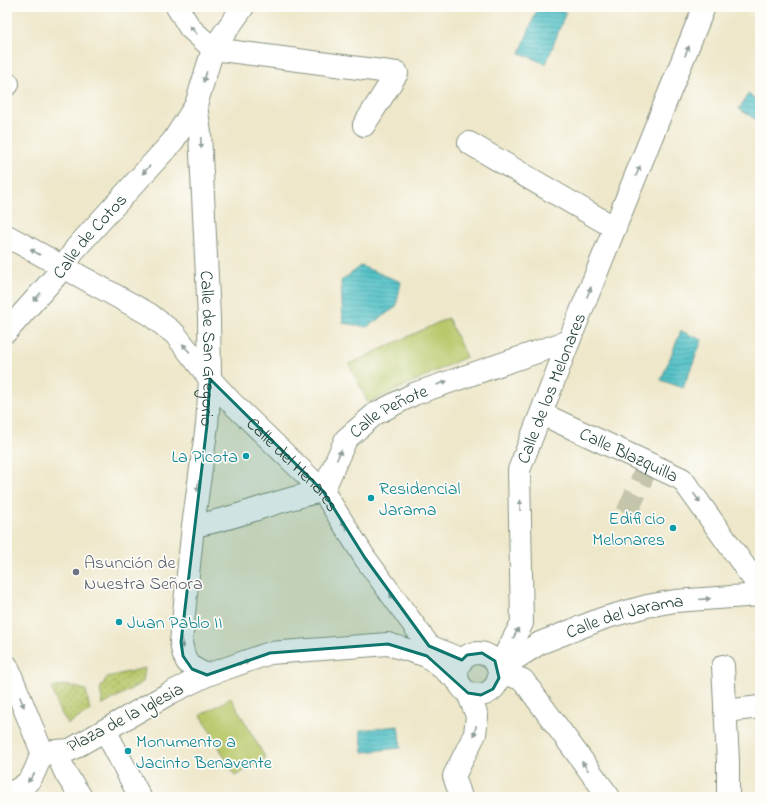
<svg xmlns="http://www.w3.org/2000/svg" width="767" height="804" font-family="'Indie Flower',sans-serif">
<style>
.grass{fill:#b8c769;stroke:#6c824e}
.garden{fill:url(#garden-dots);stroke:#6c824e}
.water{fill:url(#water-rules);stroke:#3a807e}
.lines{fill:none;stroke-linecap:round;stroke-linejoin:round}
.minor-tunnel{stroke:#c5c5ac;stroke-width:22;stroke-dasharray:22 11;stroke-linecap:butt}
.minor-casing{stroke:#86927f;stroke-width:24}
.minor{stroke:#fff;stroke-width:22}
.oneway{fill:#8f9e9a}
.marked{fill:#0f766e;fill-opacity:0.2;stroke:#0f766e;stroke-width:3;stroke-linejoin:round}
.culture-dot{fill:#0f9aa8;stroke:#fdfcf7;stroke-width:1.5}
.worship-dot{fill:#6b7280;stroke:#fdfcf7;stroke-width:1.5}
.labels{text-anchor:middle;stroke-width:3.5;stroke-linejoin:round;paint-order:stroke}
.street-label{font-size:18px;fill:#1f3d34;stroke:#fdfcf7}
.culture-label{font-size:18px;fill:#0d838f;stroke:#fdfcf7;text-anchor:start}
.worship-label{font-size:18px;fill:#5b616d;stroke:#fdfcf7;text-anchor:start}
</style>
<defs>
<pattern id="garden-dots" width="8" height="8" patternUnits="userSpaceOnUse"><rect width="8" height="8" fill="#b8c769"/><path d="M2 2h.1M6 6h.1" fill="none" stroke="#95a357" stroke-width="1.8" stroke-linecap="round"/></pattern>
<pattern id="water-rules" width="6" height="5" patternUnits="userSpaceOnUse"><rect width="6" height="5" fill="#54c2c8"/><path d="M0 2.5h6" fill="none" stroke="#459fa3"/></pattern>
</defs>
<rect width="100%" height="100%" fill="#fdfcf7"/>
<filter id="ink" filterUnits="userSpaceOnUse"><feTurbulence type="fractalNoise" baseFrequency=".025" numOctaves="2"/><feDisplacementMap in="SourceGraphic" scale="8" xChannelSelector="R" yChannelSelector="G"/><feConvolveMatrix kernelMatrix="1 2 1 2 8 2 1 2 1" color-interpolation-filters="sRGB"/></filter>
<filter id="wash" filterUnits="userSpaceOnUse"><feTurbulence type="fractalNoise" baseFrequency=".012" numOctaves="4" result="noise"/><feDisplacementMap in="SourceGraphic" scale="16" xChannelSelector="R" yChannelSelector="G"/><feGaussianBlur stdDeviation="0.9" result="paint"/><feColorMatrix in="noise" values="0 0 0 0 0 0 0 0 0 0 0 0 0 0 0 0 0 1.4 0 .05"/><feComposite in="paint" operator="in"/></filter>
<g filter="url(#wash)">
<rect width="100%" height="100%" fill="#eee7ca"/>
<!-- grass -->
<g class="grass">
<path d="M448 318 466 357 368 403 349 364Z"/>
<path d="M231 698 266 759 235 776 201 715Z"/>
</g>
<!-- garden -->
<g class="garden">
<path d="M145 668 143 682 103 705 100 689 107 677Z"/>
<path d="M66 685 86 690 90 711 68 724 58 708 52 688Z"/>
</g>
<!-- water -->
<g class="water">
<path d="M538 7H555L566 12 546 64 520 53Z"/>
<path d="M748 94 760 102V122L739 109Z"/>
<path d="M361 266 401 282 396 307 367 327 343 323 341 281Z"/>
<path d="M681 331 702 340 683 388 661 380Z"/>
<path d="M398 726 401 748 363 752 360 730Z"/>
</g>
</g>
<g filter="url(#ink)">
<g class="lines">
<!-- minor-tunnel -->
<path class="minor-tunnel" d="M627 513 644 474"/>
<defs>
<g id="minor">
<path d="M177 7 190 28 213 49 397 73 364 125"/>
<path d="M7 84H8"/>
<path id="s1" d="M196 105 200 133 209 318 210 379 207 425 193 526 181 642C184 662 188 667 207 675"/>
<path d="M469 143 615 228"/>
<path id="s2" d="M7 236 149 314 175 334 210 379 231 402 323 491 365 558 429 646 462 660"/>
<path id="s3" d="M7 331 63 268 76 248 173 141 196 105 213 49 243 7"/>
<path id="s4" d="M542 414 682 479 760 588"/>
<path id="s5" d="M193 526C237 519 278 499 323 491L346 439 375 414 414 394 569 341"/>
<circle cx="478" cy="674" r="21"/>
<path d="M7 666 42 752"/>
<path d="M723 666 728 761V797"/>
<path id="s6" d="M498 668 522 623 519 470 569 341 704 7"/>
<path id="s7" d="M499 669 540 643 604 618 647 606 675 601 760 595"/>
<path d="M499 671 523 680 609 797"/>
<path d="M725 711 760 707"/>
<path d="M105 730 140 797"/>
<path d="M42 752 70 750 170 693 207 675 270 653 388 644 427 656 457 680"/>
<path d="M56 752 66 774 81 797"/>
<path d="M7 794C32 785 34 775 42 752"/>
<path d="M461 797 454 776 475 734 477 716 468 693"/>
</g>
</defs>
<!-- minor casing -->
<use href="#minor" class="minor-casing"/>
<!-- minor -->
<use href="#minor" class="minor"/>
</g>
<!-- one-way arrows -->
<defs><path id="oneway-solid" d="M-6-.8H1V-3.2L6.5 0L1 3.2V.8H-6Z"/></defs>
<g class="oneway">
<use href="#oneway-solid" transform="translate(193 30) rotate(-134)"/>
<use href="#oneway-solid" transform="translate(687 51) rotate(-68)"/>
<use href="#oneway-solid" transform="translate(205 77) rotate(107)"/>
<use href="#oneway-solid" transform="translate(201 143) rotate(87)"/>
<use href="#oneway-solid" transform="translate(146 170) rotate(132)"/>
<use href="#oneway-solid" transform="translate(638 171) rotate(-68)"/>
<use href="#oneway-solid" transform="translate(35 252) rotate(-150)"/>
<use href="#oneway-solid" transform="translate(589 292) rotate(-68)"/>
<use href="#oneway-solid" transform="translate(37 297) rotate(131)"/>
<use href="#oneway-solid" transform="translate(186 348) rotate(-130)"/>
<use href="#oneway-solid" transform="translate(442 383) rotate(-20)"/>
<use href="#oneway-solid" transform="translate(339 455) rotate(-66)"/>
<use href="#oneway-solid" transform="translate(198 486) rotate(98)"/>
<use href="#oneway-solid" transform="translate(697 498) rotate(54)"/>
<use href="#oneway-solid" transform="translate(520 505) rotate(-91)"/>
<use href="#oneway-solid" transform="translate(344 525) rotate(-122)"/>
<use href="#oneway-solid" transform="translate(393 598) rotate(-125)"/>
<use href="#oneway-solid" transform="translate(705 599) rotate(-5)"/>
<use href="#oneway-solid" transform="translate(516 633) rotate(-62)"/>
<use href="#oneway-solid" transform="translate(182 643) rotate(87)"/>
<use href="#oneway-solid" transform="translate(244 663) rotate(-20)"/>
<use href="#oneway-solid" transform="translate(22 702) rotate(68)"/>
<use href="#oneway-solid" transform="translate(475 731) rotate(103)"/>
<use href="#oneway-solid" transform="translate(585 766) rotate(-126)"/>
<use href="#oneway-solid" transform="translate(31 778) rotate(128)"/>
</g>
</g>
<!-- marked area -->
<path class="marked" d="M210 379 323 491 365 558 429 646 462 660 467 655 482 653 495 661 499 678 493 689 481 695 468 693 427 656 388 644 270 653 207 675 192 669 183 656 181 642 207 425Z"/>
<!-- markers -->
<g class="culture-dot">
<circle cx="246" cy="456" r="4"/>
<circle cx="371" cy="498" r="4"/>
<circle cx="673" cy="528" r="4"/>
<circle cx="119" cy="622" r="4"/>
<circle cx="128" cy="751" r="4"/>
</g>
<circle class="worship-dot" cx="76" cy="572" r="4"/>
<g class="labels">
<!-- street labels -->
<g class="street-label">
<text dy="6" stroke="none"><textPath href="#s3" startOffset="126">Calle de Cotos</textPath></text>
<text dy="6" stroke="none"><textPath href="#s1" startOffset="244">Calle de San Gregorio</textPath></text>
<text dy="6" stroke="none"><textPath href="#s6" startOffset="292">Calle de los Melonares</textPath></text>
<text dy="6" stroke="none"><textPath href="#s5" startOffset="243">Calle Peñote</textPath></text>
<text dy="6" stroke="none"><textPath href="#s4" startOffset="96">Calle Blazquilla</textPath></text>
<text dy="6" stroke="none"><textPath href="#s2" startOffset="371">Calle del Henares</textPath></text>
<text dy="6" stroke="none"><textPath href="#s7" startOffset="138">Calle del Jarama</textPath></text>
<text transform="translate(125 717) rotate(-28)" y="6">Plaza de la Iglesia</text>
</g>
<!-- culture labels -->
<g class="culture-label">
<text x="238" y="462" text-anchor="end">La Picota</text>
<text x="379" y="494">Residencial<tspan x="379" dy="21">Jarama</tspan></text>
<text x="665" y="524" text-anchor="end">Edificio<tspan x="665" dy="21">Melonares</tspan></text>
<text x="127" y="628">Juan Pablo II</text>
<text x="136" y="747">Monumento a<tspan x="136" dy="21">Jacinto Benavente</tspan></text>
</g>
<!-- worship labels -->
<g class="worship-label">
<text x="84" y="568">Asunción de<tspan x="84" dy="21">Nuestra Señora</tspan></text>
</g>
</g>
<!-- margin -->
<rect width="767" height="804" fill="none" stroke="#fdfcf7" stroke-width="24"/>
</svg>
